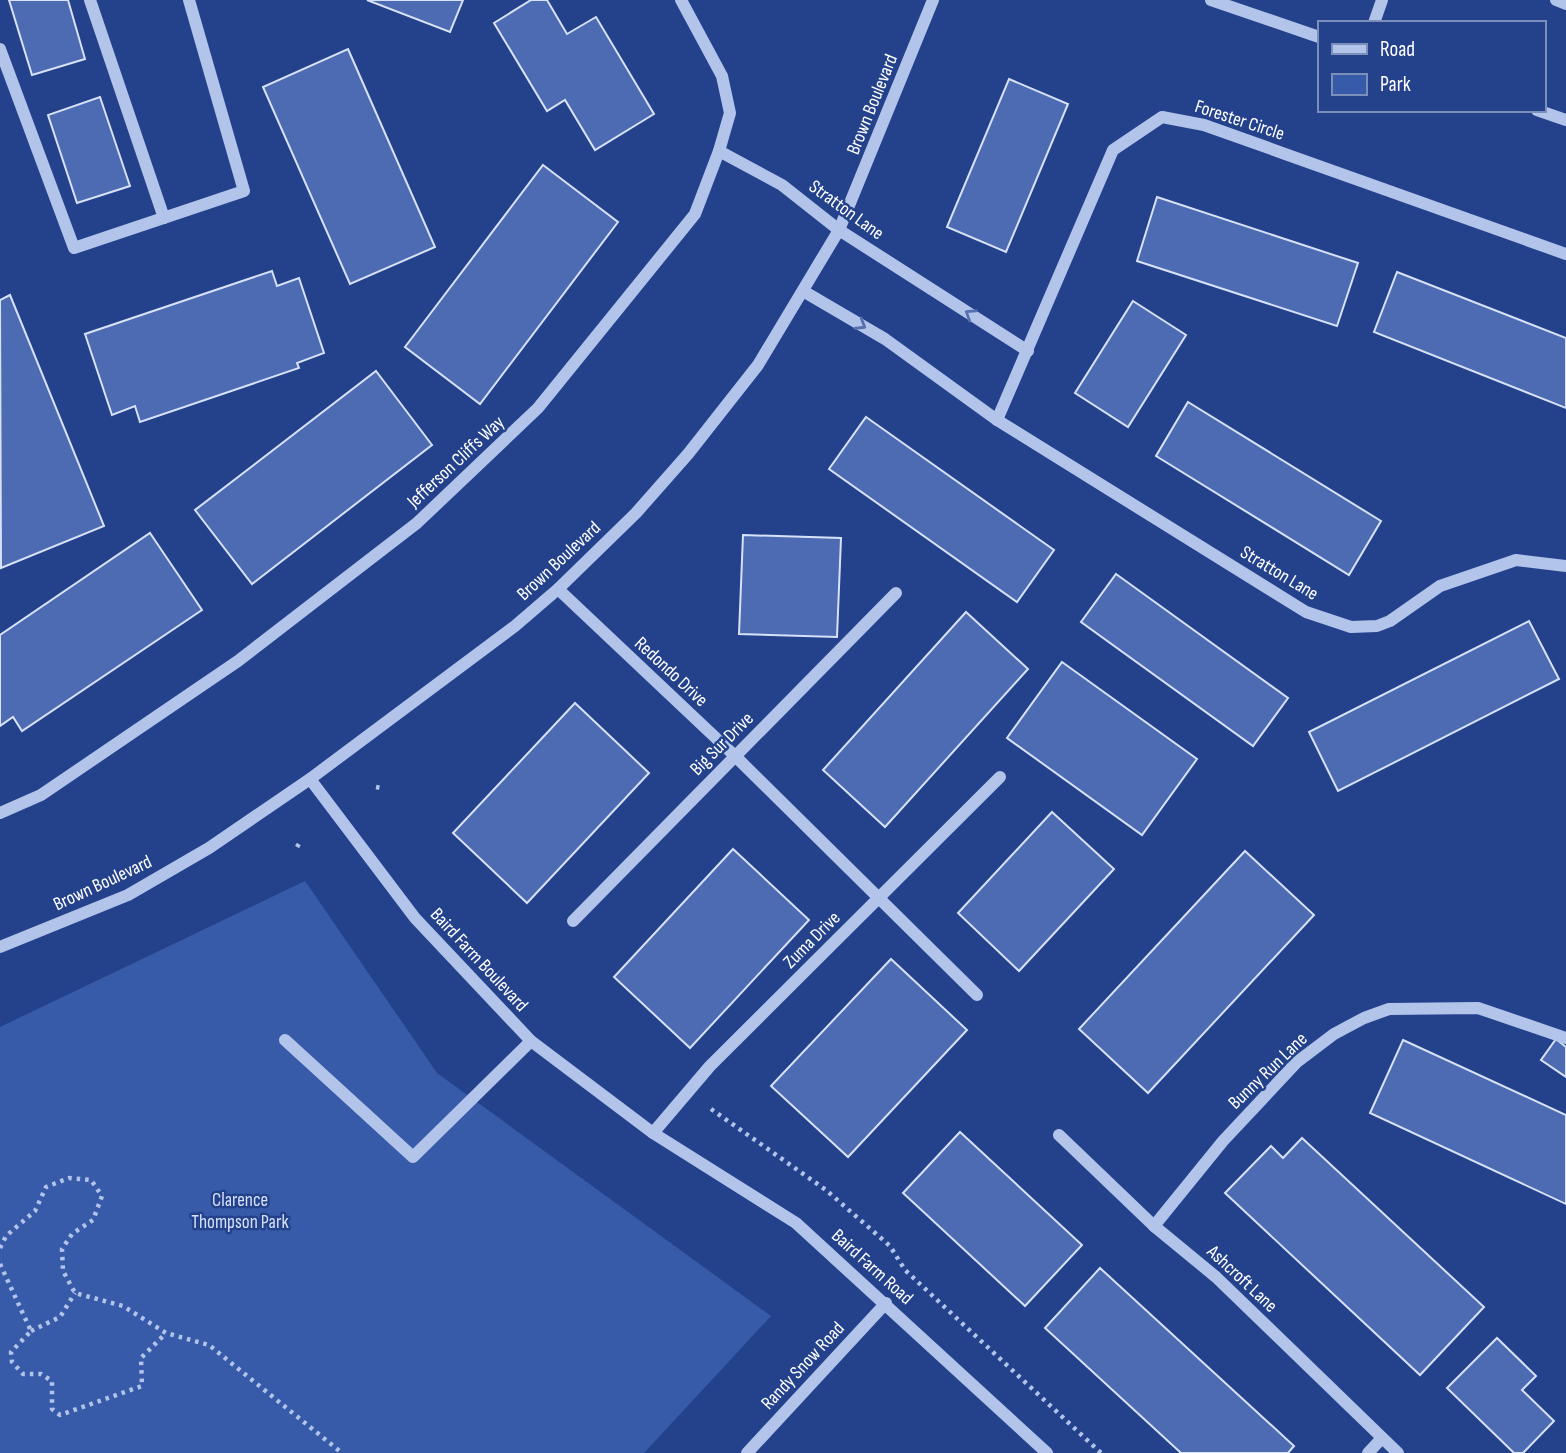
<svg xmlns="http://www.w3.org/2000/svg" width="1566" height="1453" font-family="'Sofia Sans Condensed',sans-serif">
<style>
.green{fill:#385ba9}
.building{fill:#4c6bb3;stroke:#d7e1f8;stroke-width:2}
.lines{fill:none;stroke-linecap:round;stroke-linejoin:round}
.path{stroke:#b3c4eb;stroke-width:4.5;stroke-dasharray:3.5 5;stroke-linecap:butt}
.minor{stroke:#b3c4eb;stroke-width:12}
.oneway{stroke:#5670ad}
.labels{text-anchor:middle;stroke-width:5;stroke-linejoin:round;paint-order:stroke}
.street-label{font-size:19px;fill:#fff;stroke:#24428c}
.park-label{font-size:19px;fill:#d7e1f8;stroke:#24428c}
</style>
<rect width="100%" height="100%" fill="#24428c"/>
<!-- green -->
<path class="green" d="M305 881 437 1073 771 1316 644 1453H0V1027Z"/>
<!-- building -->
<g class="building">
<path d="M9 0H68L85 59 32 75Z"/>
<path d="M367 0H463L450 32Z"/>
<path d="M531 0H547L567 34 596 17 654 114 595 150 565 100 547 111 494 23Z"/>
<path d="M348 49 435 247 350 284 263 87Z"/>
<path d="M1009 79 1068 104 1006 252 947 227Z"/>
<path d="M100 97 130 186 77 203 48 115Z"/>
<path d="M543 165 618 222 480 404 405 347Z"/>
<path d="M1157 197 1358 263 1337 326 1137 261Z"/>
<path d="M272 271 277 286 299 278 324 353 297 363 299 368 140 422 135 406 112 415 85 334Z"/>
<path d="M1397 272 1566 338V408L1374 332Z"/>
<path d="M10 295 104 526 1 568 0 300Z"/>
<path d="M1133 301 1186 335 1128 427 1075 393Z"/>
<path d="M376 371 432 445 252 584 195 510Z"/>
<path d="M1188 402 1381 521 1349 575 1156 456Z"/>
<path d="M866 417 1054 550 1017 602 829 469Z"/>
<path d="M150 533 202 610 22 731 13 717 0 726V635Z"/>
<path d="M743 535 841 538 837 637 739 634Z"/>
<path d="M1116 574 1288 698 1253 746 1081 622Z"/>
<path d="M966 612 1028 669 885 827 823 770Z"/>
<path d="M1529 621 1559 679 1338 791 1309 732Z"/>
<path d="M1062 662 1197 759 1142 835 1007 738Z"/>
<path d="M575 703 649 773 527 903 453 833Z"/>
<path d="M1052 812 1114 869 1019 971 958 913Z"/>
<path d="M733 849 809 920 690 1048 614 977Z"/>
<path d="M1245 851 1314 915 1148 1093 1079 1029Z"/>
<path d="M891 959 967 1030 848 1157 771 1086Z"/>
<path d="M1556 1039 1566 1047V1077L1541 1060Z"/>
<path d="M1403 1040 1566 1115V1204L1370 1113Z"/>
<path d="M960 1132 1082 1245 1025 1306 903 1193Z"/>
<path d="M1302 1138 1484 1307 1420 1375 1225 1193 1271 1146 1283 1158Z"/>
<path d="M1100 1268 1294 1446 1288 1453H1181L1045 1328Z"/>
<path d="M1497 1338 1536 1376 1522 1390 1554 1421 1523 1453H1514L1447 1388Z"/>
</g>
<g class="lines">
<!-- path -->
<g class="path">
<path d="M376 787 381 788"/>
<path d="M297 847 300 842"/>
<path d="M711 1109 826 1190 890 1246 905 1270 1101 1453"/>
<path d="M0 1248 6 1236 35 1211 46 1187 69 1178 91 1180 102 1196 93 1220 72 1234 62 1249 63 1271 75 1293 123 1306 166 1333 209 1345 342 1453"/>
<path d="M0 1264 31 1331 11 1352 12 1362 23 1374H41L52 1381V1409L60 1415 142 1386 141 1358 166 1333"/>
<path d="M31 1331 60 1317 75 1293"/>
</g>
<!-- minor -->
<g class="minor">
<path d="M90 0 164 218"/>
<path d="M1211 0 1319 37"/>
<path d="M1556 0 1566 4"/>
<path d="M1374 23 1382 0"/>
<path d="M0 49 74 248 244 191 189 0"/>
<path d="M1537 110 1566 120"/>
<path d="M719 151 782 185 839 230 1028 351"/>
<path d="M803 291 885 339 997 420 1306 612 1351 627 1377 626 1390 621 1440 586 1516 560 1566 566"/>
<path d="M997 420 1113 150 1162 117 1204 125 1566 254"/>
<path d="M558 589 735 756 977 995"/>
<path d="M310 779 415 918 531 1041 653 1133 796 1223 1047 1453"/>
<path d="M0 813 41 795 238 661 417 523 538 408 695 214 719 151 730 113 722 76 681 0"/>
<path d="M573 921 896 593"/>
<path d="M0 947 128 895 209 848 310 779 515 626 558 589 636 513 688 454 758 365 839 230 933 0"/>
<path d="M285 1040 413 1157 531 1041"/>
<path d="M653 1133 710 1066 1000 777"/>
<path d="M1059 1135 1154 1226 1216 1277 1398 1453"/>
<path d="M1154 1226 1223 1141 1297 1062 1334 1034 1364 1018 1389 1009 1478 1008 1566 1038"/>
<path d="M747 1453 886 1303"/>
<path d="M1368 1453 1382 1438"/>
</g>
</g>
<!-- one-way arrows -->
<defs><path id="oneway-chevron" d="M-2-3.5L2.5 0L-2 3.5" fill="none" stroke-width="1.6" stroke-linecap="round" stroke-linejoin="round" transform="scale(1.75)"/></defs>
<g class="oneway">
<use href="#oneway-chevron" transform="translate(970 314) rotate(-147)"/>
<use href="#oneway-chevron" transform="translate(861 325) rotate(31)"/>
</g>
<g class="labels">
<!-- street labels -->
<g class="street-label">
<text transform="translate(871 104) rotate(-68)" y="7">Brown Boulevard</text>
<text transform="translate(1240 119) rotate(18)" y="7">Forester Circle</text>
<text transform="translate(847 209) rotate(36)" y="7">Stratton Lane</text>
<text transform="translate(455 461) rotate(-43)" y="7">Jefferson Cliffs Way</text>
<text transform="translate(558 560) rotate(-43)" y="7">Brown Boulevard</text>
<text transform="translate(1280 572) rotate(31)" y="7">Stratton Lane</text>
<text transform="translate(672 671) rotate(43)" y="7">Redondo Drive</text>
<text transform="translate(721 743) rotate(-45)" y="7">Big Sur Drive</text>
<text transform="translate(102 882) rotate(-25)" y="7">Brown Boulevard</text>
<text transform="translate(811 939) rotate(-45)" y="7">Zuma Drive</text>
<text transform="translate(480 959) rotate(47)" y="7">Baird Farm Boulevard</text>
<text transform="translate(1267 1070) rotate(-44)" y="7">Bunny Run Lane</text>
<text transform="translate(873 1266) rotate(42)" y="7">Baird Farm Road</text>
<text transform="translate(1243 1278) rotate(43)" y="7">Ashcroft Lane</text>
<text transform="translate(802 1365) rotate(-47)" y="7">Randy Snow Road</text>
</g>
<!-- park labels -->
<g class="park-label">
<text x="240" y="1206">Clarence<tspan x="240" dy="22">Thompson Park</tspan></text>
</g>
</g>
<!-- legend -->
<rect x="1318" y="21" width="228" height="91" fill="#24428c" stroke="#7c8eba" stroke-width="2"/>
<rect x="1332" y="44" width="35" height="10" fill="#b3c4eb" stroke="#7c8eba" stroke-width="2"/>
<text x="1380" y="56" font-size="21" fill="#ffffff">Road</text>
<rect x="1332" y="74" width="35" height="21" fill="#385ba9" stroke="#7c8eba" stroke-width="2"/>
<text x="1380" y="91" font-size="21" fill="#ffffff">Park</text>
</svg>
